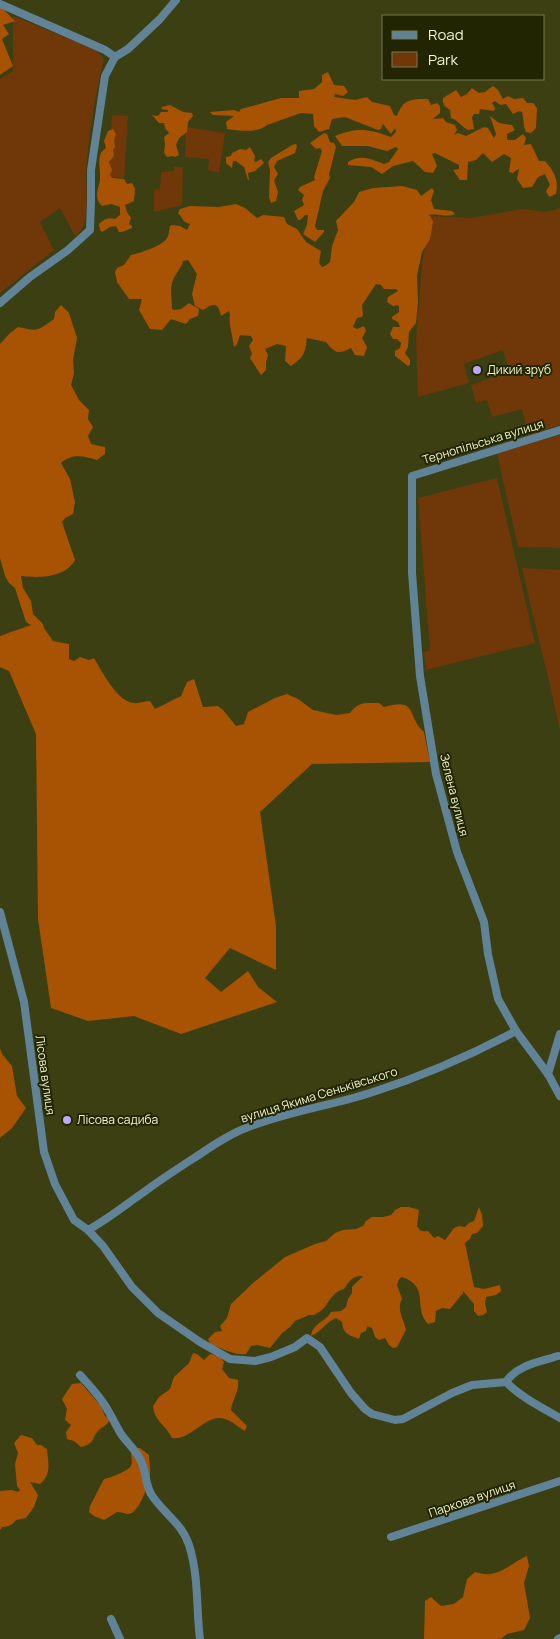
<svg xmlns="http://www.w3.org/2000/svg" width="560" height="1639" font-family="Manrope,sans-serif">
<style>
.green{fill:#703808}
.forest{fill:#a75303}
.lines{fill:none;stroke-linecap:round;stroke-linejoin:round}
.minor{stroke:#618397;stroke-width:8}
.poi-dot{fill:#bbaaf6;stroke:#222502;stroke-width:2}
.labels{text-anchor:middle;stroke-width:4;stroke-linejoin:round;paint-order:stroke}
.poi-label{font-size:12px;fill:#eff4cb;stroke:#222502;text-anchor:start}
.street-label{font-size:12px;fill:#eff4cb;stroke:#222502}
</style>
<rect width="100%" height="100%" fill="#3b3f12"/>
<!-- green -->
<g class="green">
<path d="M13 16 96 50 104 59C95 97 88 135 86 174 86 189 88 205 85 220 84 226 80 233 75 236L60 208 40 222 54 250 0 293V79L13 71Z"/>
<path d="M112 115 128 116 124 178 109 177Z"/>
<path d="M186 127 225 133 219 173 208 170 209 159 185 157Z"/>
<path d="M174 167H183L182 205 154 212V190L160 189 161 172 174 171Z"/>
<path d="M560 208V425L528 435 522 409 492 417 487 400 476 403 471 385 510 371 503 350 464 364 469 383 418 397 416 342 422 265 430 216 470 218 523 209 547 212Z"/>
<path d="M560 435V548L518 547 497 453Z"/>
<path d="M497 478 535 643 426 670 424 652 430 650 418 498Z"/>
<path d="M522 568 560 570V731C549 676 534 623 522 568Z"/>
</g>
<!-- forest -->
<g class="forest">
<path d="M0 6 15 21 3 25 9 34 2 39 13 66 0 75Z"/>
<path d="M328 72 334 85 344 86 348 92 343 96 335 94 334 97 355 100 367 97 372 102 390 106 394 115 397 116C403 99 411 99 428 99L431 105 437 103 440 106V113L433 119 443 118 446 122 455 125 457 130 454 135 458 133 466 136 484 127 488 128 494 138 496 134 490 116 499 123 512 125 515 130 507 134V139L508 140H515L523 134 526 138 524 145 531 144 539 161H545C554 171 559 180 556 194L549 197 546 191 550 185 545 174 538 177 532 187 523 188 517 179 519 170 518 169 513 173 509 172 511 158 504 154 492 162 483 153 476 160 468 162 467 180H460L453 170 459 169V165L435 153 432 154 437 166 433 173 425 172 413 161 393 166 382 174 371 167 348 165V162C361 154 371 159 384 164L389 162 398 149 396 147 387 151 367 146H342L335 136C358 127 368 129 391 137L396 132 395 128 391 134 383 124 381 129 378 130 345 117 332 119 329 129 319 132 314 126 313 114 301 113 267 125C258 133 239 131 227 129L226 122 234 116 213 115 210 112 234 110 239 112 241 109 281 98H299V91L314 89 322 82V75Z"/>
<path d="M493 86 498 90 503 99 508 96 514 99 523 98 527 103H533L537 108 536 128 531 133 526 132C523 126 524 119 522 112L519 111 513 114 506 104 500 105 495 101 492 103 495 108 494 111 480 109 479 114H474L472 117 474 129 468 130C462 127 458 120 451 118L450 110C445 107 442 104 443 98L456 90 461 97 467 94 472 88 479 93 485 92Z"/>
<path d="M170 105 183 112 192 113 193 116 188 122 187 132 179 138 176 145 179 155 175 157 172 156 167 157 164 153 165 144 164 137 169 133 165 128 164 123H159L152 115 158 116 161 112H168V110L161 109 162 107Z"/>
<path d="M113 129 116 134 114 140 115 147 113 150 114 156 109 162 112 170 110 175 112 178 124 179 127 184 132 183 135 189 134 201 125 205 127 212 131 218 129 224 132 226V228L122 232H119L116 226 110 227 102 232 100 230 99 224C104 219 108 217 115 219L120 215V207L111 204 102 206C93 197 99 188 100 179 101 168 95 155 106 148L104 141 108 131Z"/>
<path d="M324 133 327 134 330 142 334 143 336 147 329 174 330 178 323 191 315 226 317 230H324V232L315 242 303 234 307 225 308 215H305L300 220H298L294 211 304 205 302 200 304 195 298 190 300 187 315 180 314 177 322 151 320 148 316 149 310 143Z"/>
<path d="M296 144 297 146 295 153 277 161 274 167 278 174 274 180 278 192 276 201 271 203 269 197 270 170 268 162 271 158 292 145Z"/>
<path d="M250 147 255 156 254 161 256 162 261 159 264 163 255 171 248 173 249 180H248L244 167 236 161H233L232 168 226 163V157L231 156 232 153 240 149 246 150Z"/>
<path d="M402 186 417 190 421 196 432 188 434 191 431 200 434 209 452 211 455 214C448 218 438 213 429 215L433 221 430 239 422 252 417 276 418 302 416 323 409 332 408 347 405 353 410 360V365L408 366 395 356V351L400 348 401 343 397 339H393L390 334 393 327H400L398 322 392 319V317L399 312V307L398 305 393 306 387 302 388 297 398 291 396 289H384L381 285 376 284 362 305 363 315 362 317 357 318 353 327 357 329 364 326 366 331 362 338 367 347 364 356 355 355 351 348C338 355 335 353 326 342L307 338C305 354 304 357 291 366L285 361 286 346 277 344 265 349 268 355 266 362V370L261 375 250 358 252 354 249 346 253 340 251 336 240 335 237 344 234 347C233 338 228 322 230 315L229 311 221 316C218 302 214 303 203 310L195 306 192 294 197 274 188 260 183 261C181 269 174 275 172 283 170 291 172 301 172 309L174 310 181 309 189 303 199 309 198 316 190 319 186 324 171 319 162 330 150 329 139 310 142 299H129L117 282 115 272 117 268 124 265 131 255C140 253 163 246 167 238 169 235 169 230 170 226L172 225 180 226 187 230 190 224 185 222 178 213 180 209 190 206 219 207 236 204 245 208 257 218 263 215 284 217 287 224 297 229 306 242 321 251 319 263 322 267 325 266 330 262 332 246 338 230 336 221 354 202 359 192 373 188Z"/>
<path d="M61 305 69 313 77 338 73 360 74 373 71 385 79 400 89 410 88 419 93 427 88 436 91 444 105 447V454L97 460C84 456 72 453 61 463L70 479 75 502 73 514 65 518 62 522 75 560C65 578 39 578 21 576L23 588 31 601 33 614 43 624 44 628 53 641 69 644V659L74 661 80 657 89 660 94 658C102 671 117 702 134 703 139 704 145 701 150 701L155 709C164 705 172 700 181 696L187 682 194 679 203 707 218 706 223 710 236 726 244 724 248 712 275 698 287 694 298 699 313 710 336 715 350 713C359 701 365 703 379 703L384 707C419 697 406 717 424 732L430 762 312 764 260 812 276 926V970L230 948 205 978 221 992 248 971 258 987 277 1002 181 1034 134 1016 88 1021 51 1008 38 919 36 734 9 671 0 667V636L31 625 26 622 15 588 9 583 5 576 0 558V344L10 333 18 327C38 331 36 332 54 319L55 312Z"/>
<path d="M0 1048 2 1054 12 1066 17 1096 26 1108 12 1128 0 1138Z"/>
<path d="M401 1207H409L419 1210 417 1226C420 1231 422 1232 428 1231L434 1238 438 1236 445 1240 454 1228 459 1226 465 1227 469 1223 474 1221 479 1207 482 1215 483 1226 477 1233 472 1234 470 1239 465 1243 474 1287 484 1289 500 1285 501 1291 496 1295 486 1297 485 1303 487 1312 483 1315 478 1316 474 1311V1304L463 1291V1293L450 1309 442 1308 436 1311 435 1322 428 1324C412 1307 431 1287 402 1277L399 1279 397 1285 402 1299C396 1309 404 1320 406 1330L397 1347 393 1348 389 1345 385 1338 379 1340 375 1337 372 1328 367 1326 366 1331 361 1333 359 1339C349 1335 343 1334 342 1322L336 1318C326 1322 320 1333 311 1336 313 1322 326 1322 331 1312L341 1311 346 1307 348 1299 352 1293V1287L363 1276C353 1275 349 1281 344 1289 335 1291 330 1299 325 1307 322 1310 318 1313 314 1315H309L295 1321 290 1327 282 1333 270 1348 257 1345 251 1346 246 1354C235 1356 222 1348 211 1345L208 1339 215 1332 222 1331 220 1326 227 1318 231 1304 253 1283 285 1257 315 1244 326 1241 335 1233 343 1230 356 1229 363 1226 366 1221 372 1217H383L391 1215 395 1210Z"/>
<path d="M193 1353 197 1354 204 1360 210 1354 219 1356 224 1362 222 1369 229 1378 238 1380C240 1390 232 1400 231 1410L247 1426 245 1431C238 1427 232 1421 225 1419 207 1412 191 1441 172 1438 165 1424 155 1422 153 1406L159 1397 170 1389 174 1377 189 1363Z"/>
<path d="M81 1383 101 1406 105 1416 110 1419C107 1426 103 1426 98 1431 91 1439 96 1443 81 1447L74 1441 67 1439 66 1432 71 1425 65 1420 67 1409 62 1399 72 1384Z"/>
<path d="M21 1435 32 1438 37 1445H41L47 1449C48 1463 52 1474 40 1484L30 1482 38 1495 34 1507 26 1518 16 1520C12 1525 9 1527 2 1527L0 1530V1491L12 1490 18 1492 20 1490 17 1486 15 1464 18 1453 14 1443Z"/>
<path d="M135 1448H140L149 1455C149 1462 151 1469 150 1475 149 1484 139 1513 129 1514 126 1514 121 1512 117 1512L104 1520 94 1516 89 1512 90 1506 104 1479C110 1478 128 1471 131 1466 133 1463 131 1457 131 1453Z"/>
<path d="M527 1556 529 1566 524 1583 530 1618 524 1630 507 1634 501 1639H424L425 1601 431 1597 441 1606 454 1604 463 1597 467 1579 475 1572C480 1573 486 1575 491 1574 504 1572 515 1561 527 1556Z"/>
</g>
<g class="lines">
<!-- minor -->
<g class="minor">
<path d="M0 4 105 50 115 57"/>
<path d="M0 303 30 277 68 250 90 230 91 201V170L105 76 115 57 128 49 160 19 176 0"/>
<path d="M560 430 412 476V573L420 676 436 774 457 852 484 922 488 954 498 999 516 1031 548 1074 560 1096"/>
<path d="M0 912 24 1002 44 1152 55 1184 74 1220 88 1230 103 1246 132 1287 158 1313 200 1342 230 1359 255 1361 271 1357 295 1347 307 1338 320 1347 351 1393 365 1409 372 1414 395 1420 403 1419 452 1393 472 1385 506 1382C522 1398 541 1407 560 1418"/>
<path d="M548 1074 560 1034"/>
<path d="M88 1230C108 1219 125 1205 144 1192 160 1180 177 1169 194 1158 211 1147 227 1135 246 1128 286 1112 329 1106 370 1093 420 1077 469 1056 516 1031"/>
<path d="M80 1375C88 1384 97 1393 104 1404 110 1413 115 1424 121 1434 127 1443 137 1451 141 1461 146 1471 145 1483 151 1494 162 1512 182 1523 189 1545 199 1576 196 1608 200 1639"/>
<path d="M506 1382C517 1365 539 1362 558 1356"/>
<path d="M391 1537 560 1481"/>
<path d="M111 1619 120 1639"/>
<path d="M558 1639 560 1638"/>
</g>
</g>
<!-- markers -->
<g class="poi-dot">
<circle cx="477" cy="370" r="5"/>
<circle cx="67" cy="1120" r="5"/>
</g>
<g class="labels">
<!-- poi labels -->
<g class="poi-label">
<text x="487" y="374">Дикий зруб</text>
<text x="77" y="1124">Лісова садиба</text>
</g>
<!-- street labels -->
<g class="street-label">
<text transform="translate(483 442) rotate(-17)" y="4">Тернопільська вулиця</text>
<text transform="translate(454 795) rotate(76)" y="4">Зелена вулиця</text>
<text transform="translate(45 1075) rotate(82)" y="4">Лісова вулиця</text>
<text transform="translate(319 1095) rotate(-17)" y="4">вулиця Якима Сеньківського</text>
<text transform="translate(472 1499) rotate(-19)" y="4">Паркова вулиця</text>
</g>
</g>
<!-- legend -->
<rect x="382" y="15" width="162" height="65" fill="#222502" stroke="#747852"/>
<rect x="392" y="31" width="25" height="8" fill="#618397" stroke="#747852"/>
<text x="428" y="40" font-size="15" fill="#eff4cb">Road</text>
<rect x="392" y="52" width="25" height="15" fill="#703808" stroke="#747852"/>
<text x="428" y="65" font-size="15" fill="#eff4cb">Park</text>
</svg>
